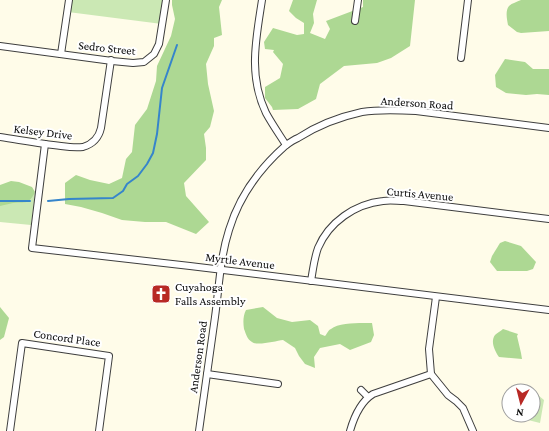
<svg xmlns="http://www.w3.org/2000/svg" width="549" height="431" font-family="'Crimson Pro',serif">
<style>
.green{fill:#cbe8b4}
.forest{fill:#add893}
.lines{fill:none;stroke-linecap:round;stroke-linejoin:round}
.stream{stroke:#3685cb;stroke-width:2}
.street-casing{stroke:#3e3e3e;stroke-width:8}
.street{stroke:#fff;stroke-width:6}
.labels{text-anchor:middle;stroke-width:4;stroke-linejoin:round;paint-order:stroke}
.street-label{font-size:12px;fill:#0b0b0b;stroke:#fff}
.poi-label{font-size:12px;fill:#0b0b0b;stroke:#fff;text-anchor:start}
</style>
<rect width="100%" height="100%" fill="#fffce9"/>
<!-- green -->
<g class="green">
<path d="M69 0H166L162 24 68 12Z"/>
<path d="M0 190 35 193 31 225 0 222Z"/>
<path d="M533 391 544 400 540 423 528 420 526 415H533Z"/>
</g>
<!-- forest -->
<g class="forest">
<path d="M172 0H222L219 7 222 35 214 38V46L206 64 208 84 214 111 210 127 204 134 206 148V160L184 183 186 196 209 222 196 234 166 222H145L122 220 102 213 81 207 65 204V183L76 175 90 180 109 184 122 178 126 159 132 152 135 125 147 109 156 81 157 66 171 36 175 19 172 5Z"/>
<path d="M293 0H317L313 14 314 23 310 33 325 39 330 29 326 21 363 7V0H415L410 46 391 58 377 63 344 66 320 84 316 99 298 109 273 110 272 107 265 98V87L280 78 283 64 273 52 274 50 265 49 264 42 273 28 297 35 304 34V23L296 18 289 11Z"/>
<path d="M521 0H549V31L521 33 517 32 508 25C507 19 505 11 509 6 512 3 517 2 521 0Z"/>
<path d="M505 59 525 62 533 69H549V95L537 94 526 95 506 93 496 87 495 75Z"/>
<path d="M11 181 19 182 32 187 35 192C28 206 26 201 13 203 9 204 4 205 0 206V185Z"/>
<path d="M505 241 521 246 536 262 533 269 527 271H497L490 262 492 256 500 243Z"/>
<path d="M0 307 9 318 4 337 0 340Z"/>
<path d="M263 307 277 318 292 322 310 320 318 326 320 334 325 336C327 334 328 330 331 329 339 322 362 323 372 323L374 335 371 342 350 350 340 344 320 348 314 357 315 368 305 364 299 356 295 348 283 340C276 341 257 346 252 342 247 339 246 334 244 329 243 322 243 316 246 310Z"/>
<path d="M503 329 518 334 517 336 521 353 522 359 499 357C495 351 490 342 495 335 497 333 501 331 503 329Z"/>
</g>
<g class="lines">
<!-- stream -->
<g class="stream">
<path d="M0 201H30"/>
<path d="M48 201 69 199 113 198 123 191 127 184 138 176 147 164 153 153 157 134 162 88 177 45"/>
</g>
<defs>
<g id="street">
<path d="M262 0C256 39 248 75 266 113 272 124 279 134 286 145"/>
<path d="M355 21 358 0"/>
<path d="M0 46 112 61 133 63 144 62 154 54 159 44 166 0"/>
<path d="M61 54 69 0"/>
<path d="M461 58 468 0"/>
<path d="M0 137C20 140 41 144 61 146 68 147 76 148 83 147 93 144 99 137 101 128L111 60"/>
<path d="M45 144 32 248 190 266 549 310"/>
<path d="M311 281C313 270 314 259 318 248 329 222 355 204 383 201 390 200 397 201 404 201L549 219"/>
<path d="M436 297 429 349 431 374 448 395 456 401 463 408 473 431"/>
<path d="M207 374 278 384"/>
<path d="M361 390 368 397"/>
<path d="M10 431 22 343 109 356 99 431"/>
<path d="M199 431C204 393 210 355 215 317 219 288 220 258 229 230 239 197 259 169 285 146 289 143 293 140 298 138 318 125 339 117 362 112 380 109 398 110 416 111L549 128"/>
<path d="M350 431C354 417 360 402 373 394L431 374"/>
</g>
</defs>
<!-- street casing -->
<use href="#street" class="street-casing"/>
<!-- street -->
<use href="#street" class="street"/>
</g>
<!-- icons -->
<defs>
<symbol id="church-square" viewBox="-11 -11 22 22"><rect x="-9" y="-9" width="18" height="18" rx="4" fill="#b82925" stroke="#fff"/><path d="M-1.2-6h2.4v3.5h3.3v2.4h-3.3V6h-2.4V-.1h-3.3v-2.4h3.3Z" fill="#fff"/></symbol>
</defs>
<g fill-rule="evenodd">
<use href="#church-square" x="150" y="283" width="22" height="22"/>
</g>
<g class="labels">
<!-- street labels -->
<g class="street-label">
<text transform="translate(107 48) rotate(6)" y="4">Sedro Street</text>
<text transform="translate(417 103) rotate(4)" y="4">Anderson Road</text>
<text transform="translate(43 132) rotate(7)" y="4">Kelsey Drive</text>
<text transform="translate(420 194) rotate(5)" y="4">Curtis Avenue</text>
<text transform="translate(240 261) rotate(7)" y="4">Myrtle Avenue</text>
<text transform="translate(67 338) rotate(8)" y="4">Concord Place</text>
<text transform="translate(198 357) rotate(-82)" y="4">Anderson Road</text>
</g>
<!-- poi labels -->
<g class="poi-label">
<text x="175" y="291">Cuyahoga<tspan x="175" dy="14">Falls Assembly</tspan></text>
</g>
</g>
<!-- north arrow -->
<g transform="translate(521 403) rotate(187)"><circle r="19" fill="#ffffff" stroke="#9d9d9d"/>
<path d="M0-3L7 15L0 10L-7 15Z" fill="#b82925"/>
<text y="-6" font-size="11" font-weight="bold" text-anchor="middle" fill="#0b0b0b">N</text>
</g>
</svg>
